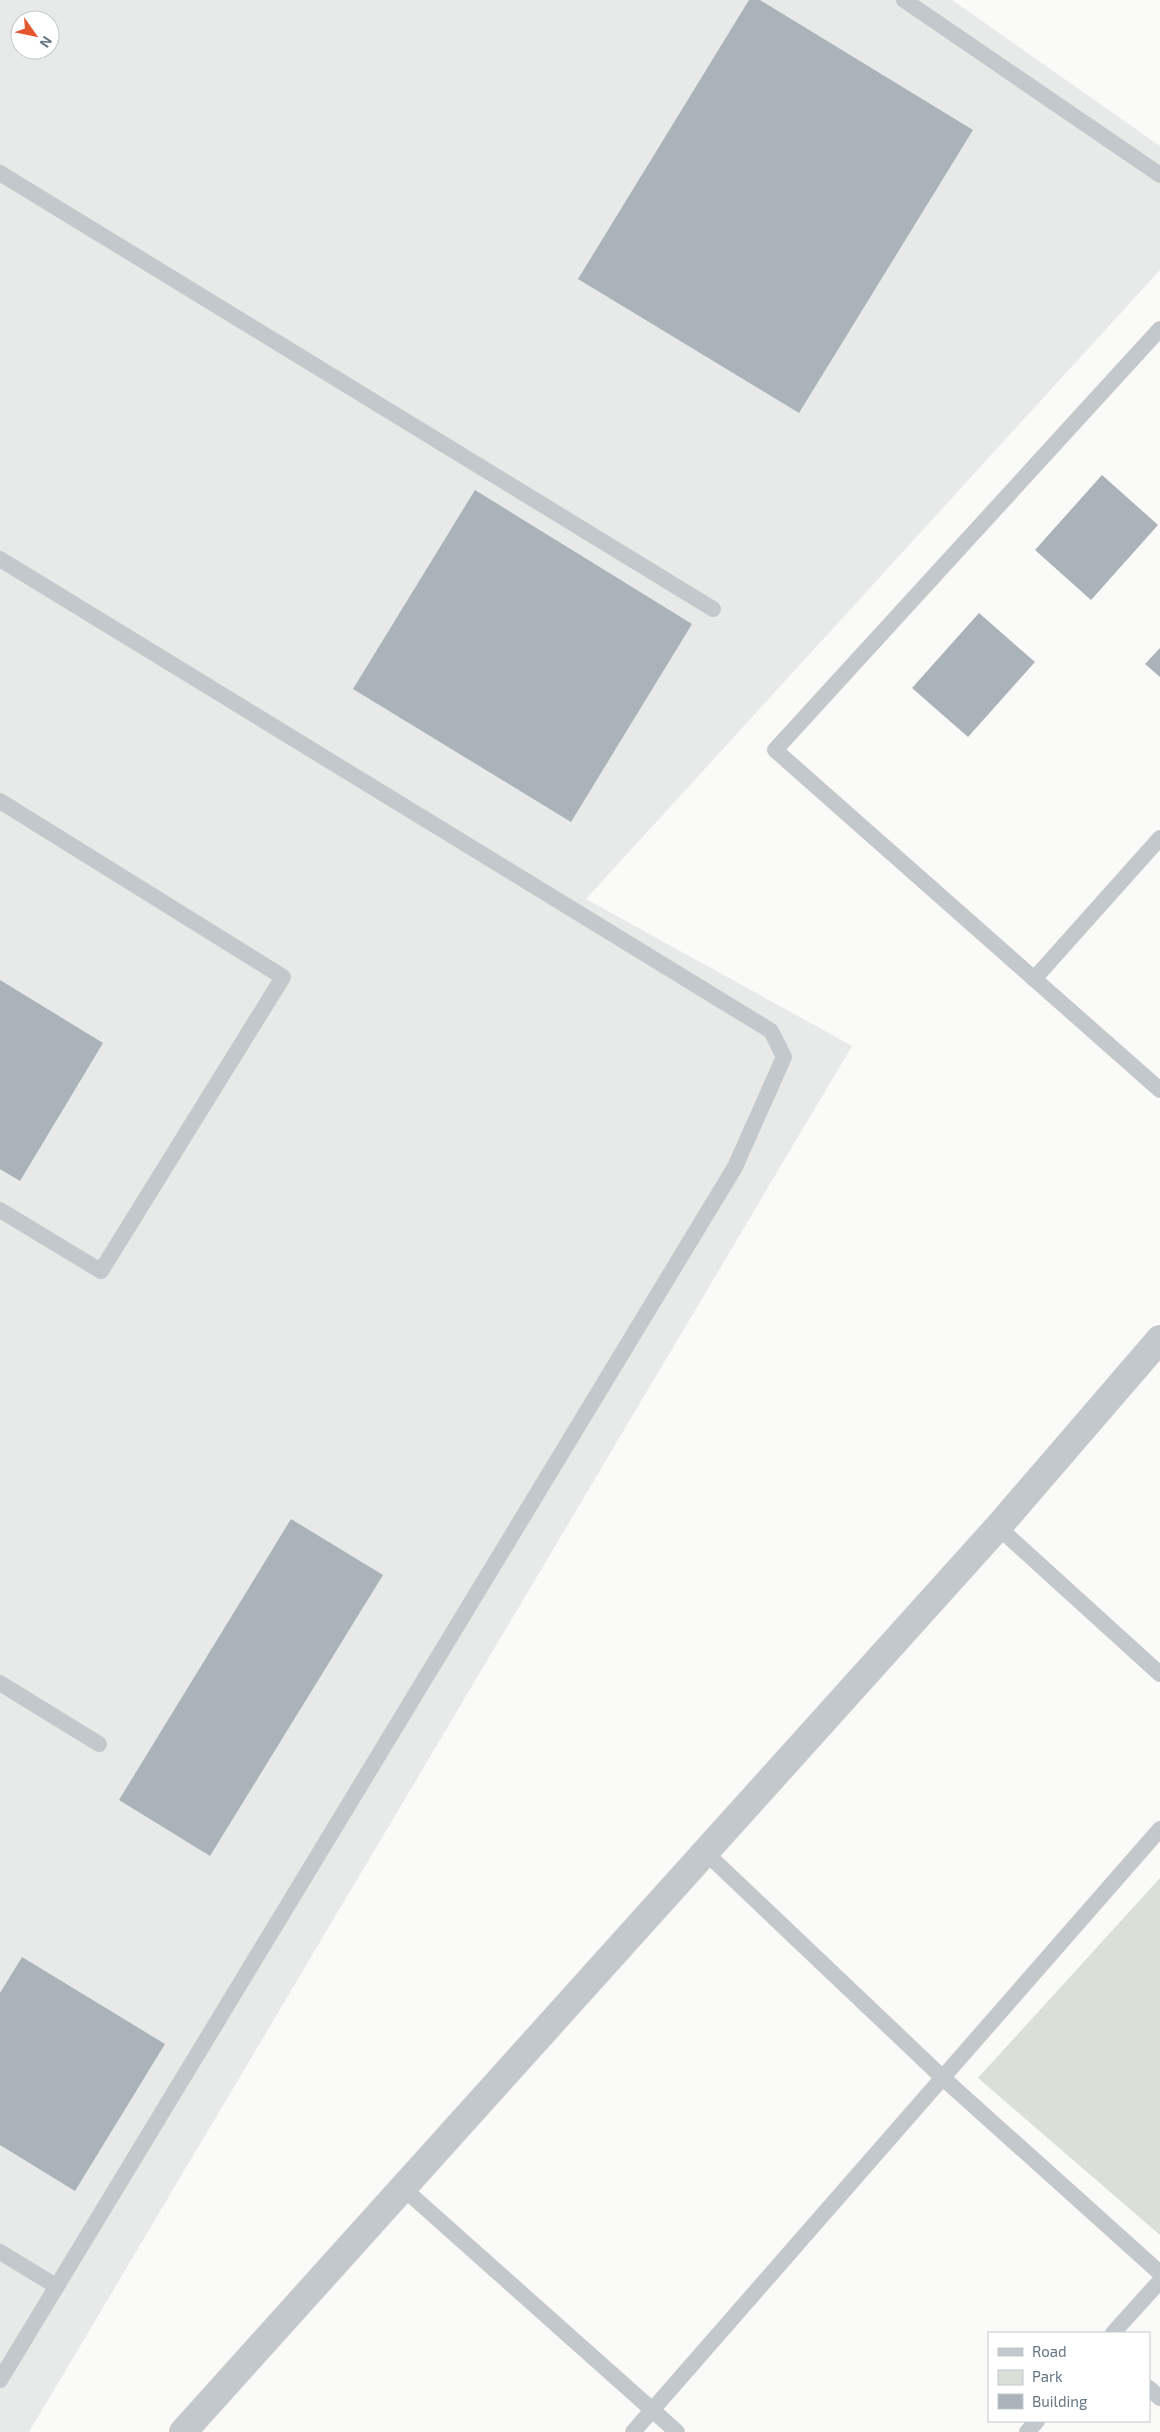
<svg xmlns="http://www.w3.org/2000/svg" width="1160" height="2432" font-family="'Exo 2',sans-serif">
<style>
.built{fill:#e8e9e9;fill-rule:evenodd}
.green{fill:#dadfd7}
.building{fill:#aab3b9}
.lines{fill:none;stroke-linecap:round;stroke-linejoin:round}
.service{stroke:#c3c8cc;stroke-width:16}
.minor{stroke:#c3c8cc;stroke-width:28}
</style>
<rect width="100%" height="100%" fill="#fafaf8"/>
<!-- built -->
<path class="built" d="M0 0H952L1160 146V270L586 899 852 1046 29 2432H0ZM20 20H50V50H20Z"/>
<!-- green -->
<path class="green" d="M1160 1878V2235L978 2078Z"/>
<!-- building -->
<g class="building">
<path d="M749 0H760L973 130 799 413 578 279Z"/>
<path d="M1102 475 1158 525 1091 600 1035 550Z"/>
<path d="M475 490 692 624 571 822 353 689Z"/>
<path d="M979 613 1035 662 968 737 912 688Z"/>
<path d="M1160 648V677L1145 664Z"/>
<path d="M0 980 103 1043 20 1181 0 1169Z"/>
<path d="M291 1519 383 1575 210 1856 119 1800Z"/>
<path d="M22 1957 165 2044 75 2191 0 2145V1993Z"/>
</g>
<g class="lines">
<!-- service -->
<g class="service">
<path d="M904 0 1160 175"/>
<path d="M0 173 713 609"/>
<path d="M1160 329 775 750 1160 1090"/>
<path d="M0 559 771 1031 784 1057 735 1167 0 2380"/>
<path d="M0 801 283 977 101 1271 0 1210"/>
<path d="M1034 979 1160 838"/>
<path d="M998 1527 1160 1674"/>
<path d="M0 1683 99 1744"/>
<path d="M705 1852 943 2078 1160 2273"/>
<path d="M403 2188 677 2432"/>
<path d="M0 2252 56 2286"/>
<path d="M1113 2333 1160 2281"/>
<path d="M1149 2388 1160 2398"/>
<path d="M633 2432 1160 1829"/>
<path d="M1027 2432 1037 2421"/>
</g>
<!-- minor -->
<path class="minor" d="M183 2432 998 1527 1160 1339"/>
</g>
<!-- legend -->
<rect x="988" y="2332" width="162" height="90" fill="#ffffff" stroke="#c1c8cd"/>
<rect x="998" y="2348" width="25" height="8" fill="#c3c8cc" stroke="#c1c8cd"/>
<text x="1032" y="2357" font-size="15" fill="#657683">Road</text>
<rect x="998" y="2370" width="25" height="15" fill="#dadfd7" stroke="#c1c8cd"/>
<text x="1032" y="2382" font-size="15" fill="#657683">Park</text>
<rect x="998" y="2394" width="25" height="15" fill="#aab3b9" stroke="#c1c8cd"/>
<text x="1032" y="2407" font-size="15" fill="#657683">Building</text>
<!-- north arrow -->
<g transform="translate(35 35) rotate(123)"><circle r="24" fill="#ffffff" stroke="#c1c8cd"/>
<path d="M0-4L9 19L0 12L-9 19Z" fill="#e4572e"/>
<text y="-8" font-size="14" font-weight="bold" text-anchor="middle" fill="#657683">N</text>
</g>
</svg>
